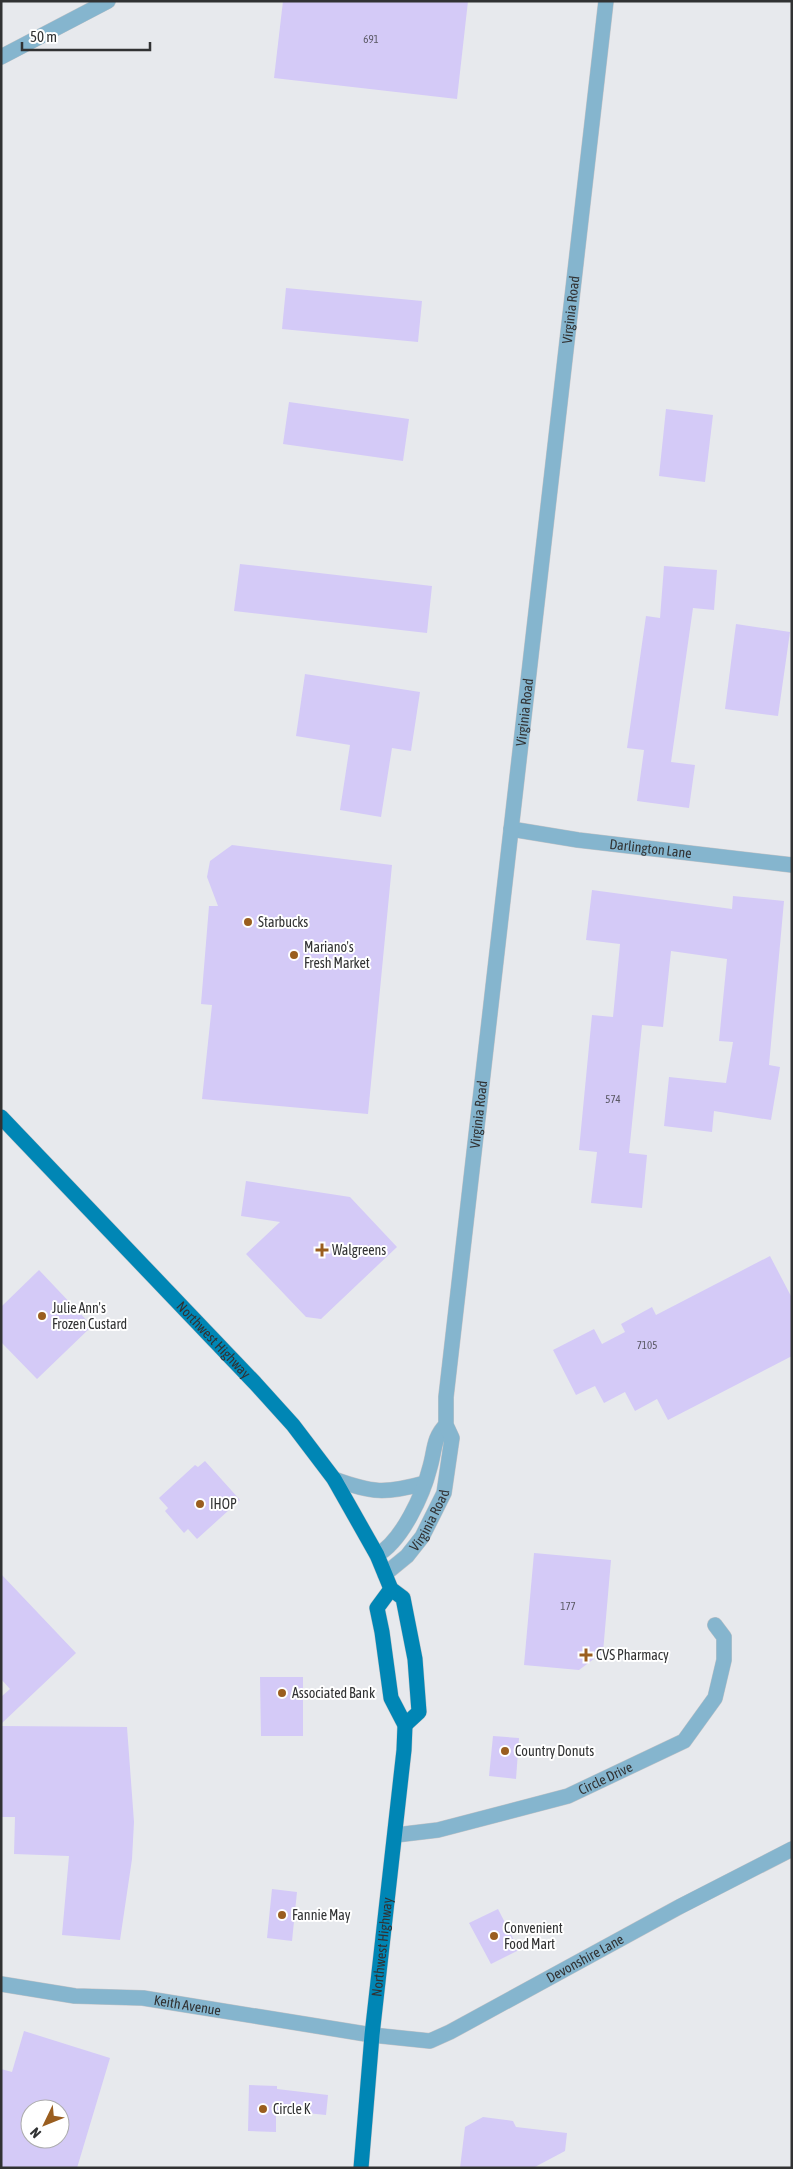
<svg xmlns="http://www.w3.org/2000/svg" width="793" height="2169" font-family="'Asap Condensed',sans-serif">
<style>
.building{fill:#d4caf7;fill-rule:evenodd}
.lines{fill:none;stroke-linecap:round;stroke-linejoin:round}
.minor-casing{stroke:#c3c4c8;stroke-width:16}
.major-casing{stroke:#c3c4c8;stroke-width:16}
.minor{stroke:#85b5ce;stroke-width:15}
.major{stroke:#0086b5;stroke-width:15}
.poi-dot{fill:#9a5e1f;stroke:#fff;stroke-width:2}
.labels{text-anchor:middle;stroke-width:4;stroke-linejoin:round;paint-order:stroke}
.number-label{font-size:11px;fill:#5a5864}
.street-label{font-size:14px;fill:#313233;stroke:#fff}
.poi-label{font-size:14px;fill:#313233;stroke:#fff;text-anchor:start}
</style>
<rect width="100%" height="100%" fill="#e7e9ed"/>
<!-- building -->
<g class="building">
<path d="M283 1H468L457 99 274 78Z"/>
<path d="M286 288 422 301 418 342 282 329Z"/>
<path d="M289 402 409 419 403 461 283 444Z"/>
<path d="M666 409 713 415 705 482 659 476Z"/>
<path d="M240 564 432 586 427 633 234 611Z"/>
<path d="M664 566 717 570 714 610 693 608 671 762 695 765 689 808 637 801 644 750 627 748 646 616 660 618Z"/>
<path d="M736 624 790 632 778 716 725 709Z"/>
<path d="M305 674 420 692 411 751 392 748 381 817 340 810 350 745 296 736Z"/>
<path d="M232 845 392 865 368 1114 202 1099 212 1005 201 1004 209 906H218L207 877 210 861Z"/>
<path d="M592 890 732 909 733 896 784 901 769 1065 780 1067 771 1120 714 1111 712 1132 664 1126 669 1077 726 1083 733 1042 719 1041 727 959 671 951 663 1027 642 1025 629 1153 647 1155 642 1208 591 1203 597 1152 579 1150 592 1015 613 1017 620 944 586 940Z"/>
<path d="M246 1181 350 1197 397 1247 321 1319 306 1317 246 1254 280 1222 241 1216Z"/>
<path d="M770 1256 792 1298V1356L668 1420 657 1399 635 1411 625 1392 604 1403 595 1386 576 1395 553 1350 594 1329 602 1344 625 1332 621 1324 652 1307 656 1315Z"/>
<path d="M39 1270 92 1326 37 1379 1 1342V1307Z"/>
<path d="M205 1461 240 1500 197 1539 188 1529 184 1533 165 1511 168 1508 159 1498 195 1465 198 1467Z"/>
<path d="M534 1553 611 1560 603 1652 579 1670 524 1665Z"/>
<path d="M1 1574 76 1653 1 1724V1697L10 1689 1 1679Z"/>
<path d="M260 1677H303V1736H261Z"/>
<path d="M1 1726 127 1727 134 1822 132 1859 120 1940 62 1935 69 1856 14 1854 15 1817H1Z"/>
<path d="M493 1736 519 1738 516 1779 489 1776Z"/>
<path d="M272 1889 297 1892 292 1941 267 1938Z"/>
<path d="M498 1909 519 1950 491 1964 469 1923Z"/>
<path d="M24 2031 110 2058 77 2168H1V2069L12 2072ZM30 2109H60V2139H30Z"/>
<path d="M249 2085 277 2086V2089L328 2095 326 2115 276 2110V2132L248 2131Z"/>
<path d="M483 2117 513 2121 516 2127 567 2133 565 2151 533 2168H460L465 2127Z"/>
</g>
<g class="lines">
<defs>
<g id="minor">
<path d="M1 57 108 1"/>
<path id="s1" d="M511 829 578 840 792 865"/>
<path d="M334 1479C372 1493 385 1494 425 1483"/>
<path d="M377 1555C402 1541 423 1495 430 1467 435 1450 433 1438 446 1425"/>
<path id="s2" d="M385 1574 407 1556 422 1537 444 1493 452 1438 446 1425V1397L606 1"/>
<path id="s3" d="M396 1835 438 1830 568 1796 684 1741 715 1698 724 1660V1637L715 1625"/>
<path id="s4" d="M1 1984 75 1996 143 1998 372 2035 430 2041 450 2032 679 1907 792 1849"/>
</g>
<g id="major">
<path id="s5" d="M1 1117 255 1383 293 1425 334 1479 377 1555 391 1589 403 1598 415 1659 419 1712 405 1725"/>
<path id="s6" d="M361 2168 372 2035 404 1750 405 1725 391 1698 382 1632 377 1608 391 1589"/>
</g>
</defs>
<!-- minor casing -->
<use href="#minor" class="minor-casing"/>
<!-- major casing -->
<use href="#major" class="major-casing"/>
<!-- minor -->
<use href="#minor" class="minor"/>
<!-- major -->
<use href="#major" class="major"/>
</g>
<!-- markers -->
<g class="poi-dot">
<circle cx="248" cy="922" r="5"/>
<circle cx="294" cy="955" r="5"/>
<path d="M319.5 1242.5h5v5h5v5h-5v5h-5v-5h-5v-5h5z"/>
<circle cx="42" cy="1316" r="5"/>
<circle cx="200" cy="1504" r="5"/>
<path d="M583.5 1647.5h5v5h5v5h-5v5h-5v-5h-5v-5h5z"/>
<circle cx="282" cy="1693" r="5"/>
<circle cx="505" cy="1751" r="5"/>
<circle cx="282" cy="1915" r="5"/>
<circle cx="494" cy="1936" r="5"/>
<circle cx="263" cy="2109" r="5"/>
</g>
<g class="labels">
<!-- number labels -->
<g class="number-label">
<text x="371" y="43">691</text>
<text x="613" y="1103">574</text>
<text x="647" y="1349">7105</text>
<text x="568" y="1610">177</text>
</g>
<!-- street labels -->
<g class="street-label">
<text dy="5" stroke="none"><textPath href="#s2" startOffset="1294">Virginia Road</textPath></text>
<text dy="5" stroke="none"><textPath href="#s2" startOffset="889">Virginia Road</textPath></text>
<text dy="5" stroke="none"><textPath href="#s1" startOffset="141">Darlington Lane</textPath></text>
<text dy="5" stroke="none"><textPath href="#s2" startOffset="484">Virginia Road</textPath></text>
<text dy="5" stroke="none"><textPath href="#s5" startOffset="308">Northwest Highway</textPath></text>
<text dy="5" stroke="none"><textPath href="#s2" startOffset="71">Virginia Road</textPath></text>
<text dy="5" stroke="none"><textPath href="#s3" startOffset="218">Circle Drive</textPath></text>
<text dy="5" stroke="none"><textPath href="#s6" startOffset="222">Northwest Highway</textPath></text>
<text dy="5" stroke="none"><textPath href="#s4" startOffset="609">Devonshire Lane</textPath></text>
<text dy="5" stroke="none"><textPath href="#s4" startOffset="188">Keith Avenue</textPath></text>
</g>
<!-- poi labels -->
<g class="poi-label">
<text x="258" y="927">Starbucks</text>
<text x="304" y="952">Mariano's<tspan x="304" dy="16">Fresh Market</tspan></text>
<text x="332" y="1255">Walgreens</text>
<text x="52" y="1313">Julie Ann's<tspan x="52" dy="16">Frozen Custard</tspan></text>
<text x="210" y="1509">IHOP</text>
<text x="596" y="1660">CVS Pharmacy</text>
<text x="292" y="1698">Associated Bank</text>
<text x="515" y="1756">Country Donuts</text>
<text x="292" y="1920">Fannie May</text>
<text x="504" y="1933">Convenient<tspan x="504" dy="16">Food Mart</tspan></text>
<text x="273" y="2114">Circle K</text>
</g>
</g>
<!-- border -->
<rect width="793" height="2169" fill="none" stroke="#313233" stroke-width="5"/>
<!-- north arrow -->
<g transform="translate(45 2124) rotate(227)"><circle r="24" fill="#ffffff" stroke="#adadad"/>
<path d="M0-4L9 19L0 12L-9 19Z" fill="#9a5e1f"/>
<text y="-8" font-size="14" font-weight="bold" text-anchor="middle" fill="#313233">N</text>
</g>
<!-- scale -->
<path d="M22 42v8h128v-8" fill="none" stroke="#313233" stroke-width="2.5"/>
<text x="30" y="42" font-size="15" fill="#313233" stroke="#ffffff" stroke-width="4" paint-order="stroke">50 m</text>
</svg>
